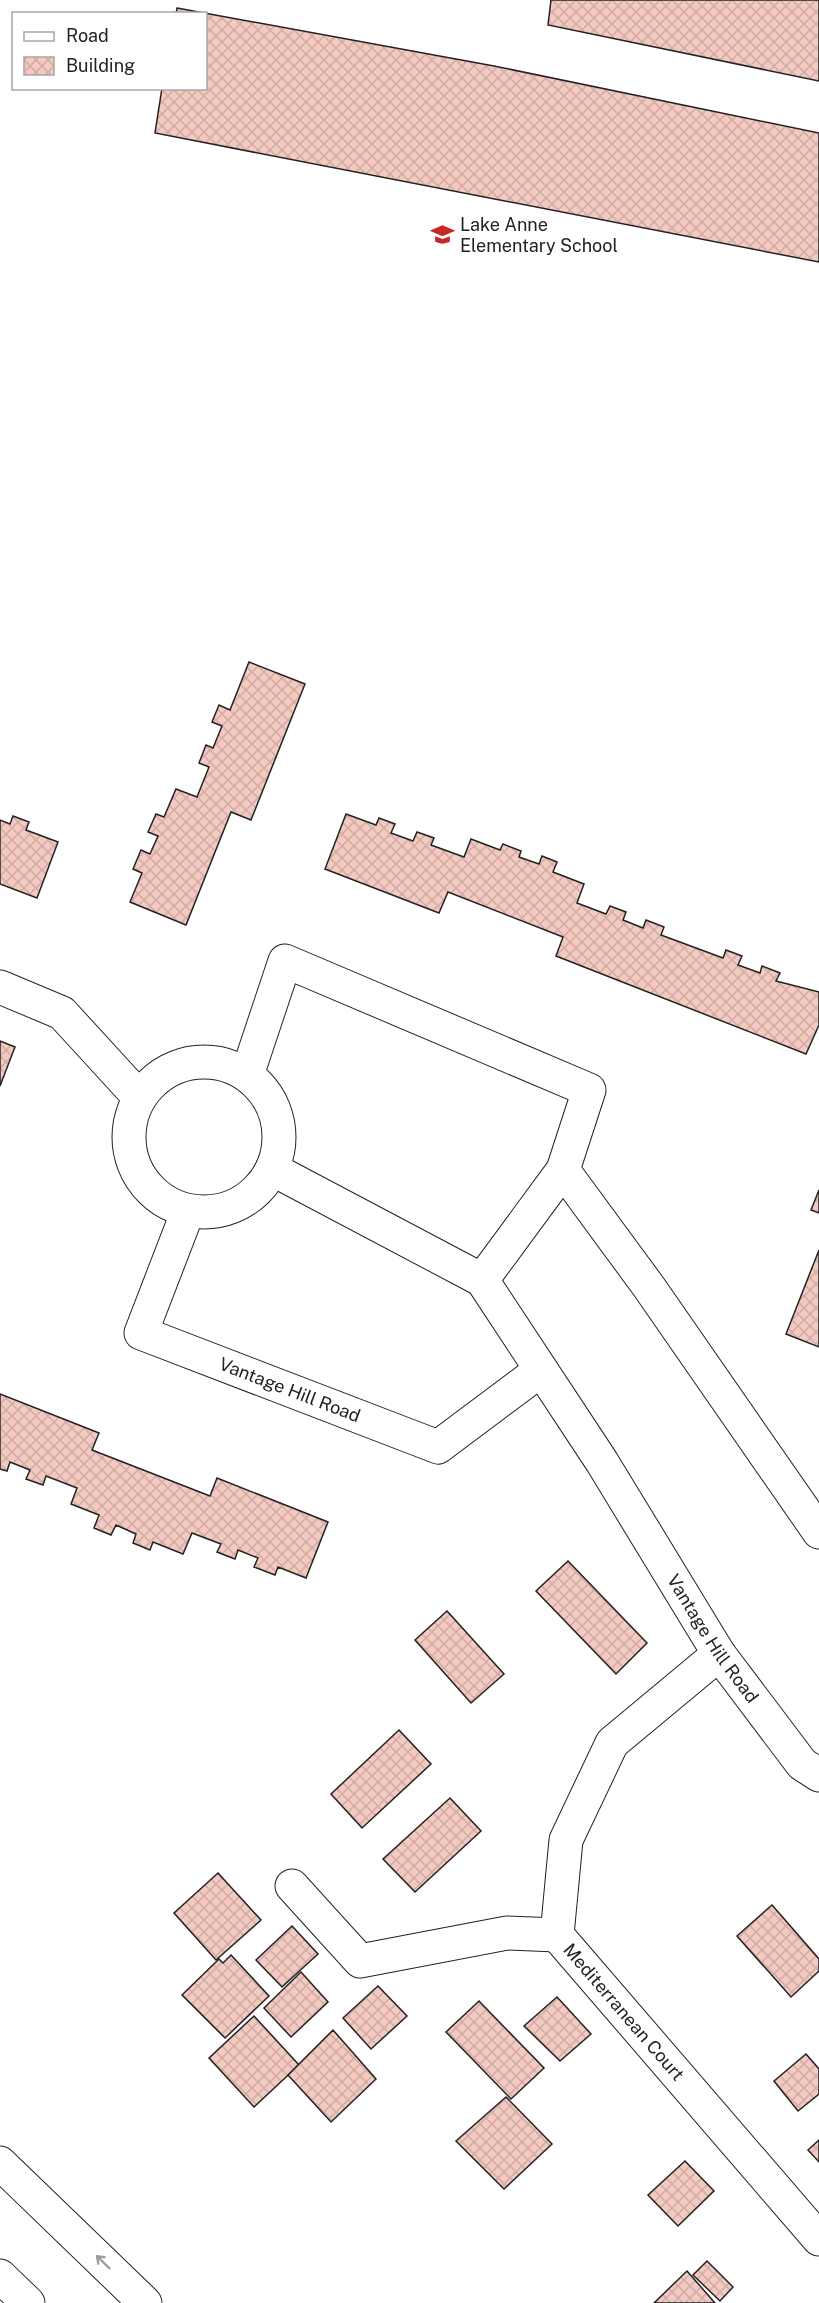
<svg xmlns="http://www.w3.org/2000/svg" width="819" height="2303" font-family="'Public Sans',sans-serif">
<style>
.building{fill:url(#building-cross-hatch);stroke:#222;stroke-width:1.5}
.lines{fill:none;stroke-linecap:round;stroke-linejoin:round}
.minor-casing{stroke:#222;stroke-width:35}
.major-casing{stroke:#222;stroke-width:35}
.minor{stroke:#fff;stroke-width:33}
.major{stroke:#fff;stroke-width:33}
.oneway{stroke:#9c9c9c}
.labels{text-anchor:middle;stroke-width:4.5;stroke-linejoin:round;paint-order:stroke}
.poi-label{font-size:18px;fill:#222;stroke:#fff;text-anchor:start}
.street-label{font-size:18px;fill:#222;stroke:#fff}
</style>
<defs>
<pattern id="building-cross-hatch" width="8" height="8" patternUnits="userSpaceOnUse" patternTransform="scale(1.5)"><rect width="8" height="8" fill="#f3c9c0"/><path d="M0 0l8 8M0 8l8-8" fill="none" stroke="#d0aca5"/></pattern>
</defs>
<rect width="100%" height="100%" fill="#fff"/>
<!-- building -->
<g class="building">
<path d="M551 0H819V81L548 25Z"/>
<path d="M177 8 494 66 819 133V262L155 133 162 88H206V14H176Z"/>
<path d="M249 662 305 684 251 820 231 812 186 925 130 902 142 873 133 869 141 850 150 854 158 836 148 832 156 814 164 817 176 789 197 797 209 767 199 763 206 745 213 748 222 726 212 722 219 705 230 710Z"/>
<path d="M346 814 376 825 379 818 395 824 391 833 413 841 417 832 434 838 431 845 464 857 471 839 500 850 503 844 521 851 519 857 539 864 542 856 557 862 553 872 584 884 577 903 606 914 610 906 626 912 623 920 643 928 646 920 664 927 661 935 723 958 726 950 742 956 738 965 760 973 762 966 780 973 776 981 819 992V1025L806 1054 556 956 563 937 448 892 439 913 325 869Z"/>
<path d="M13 816 29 822 26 830 58 842 37 898 0 884V820L10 824Z"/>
<path d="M0 1041 15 1047 0 1086Z"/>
<path d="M819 1190V1213L811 1210Z"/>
<path d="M819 1250V1347L786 1334Z"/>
<path d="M0 1394 99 1433 92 1450 210 1496 217 1478 328 1522 306 1578 278 1567 275 1575 254 1567 258 1558 238 1550 235 1559 217 1552 221 1544 192 1533 183 1554 153 1542 150 1550 133 1543 136 1534 116 1525 111 1535 94 1528 99 1515 71 1504 77 1488 46 1476 43 1485 26 1479 30 1470 10 1462 7 1471 0 1469Z"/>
<path d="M568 1561 647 1643 616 1674 536 1591Z"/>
<path d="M447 1611 504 1674 471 1703 415 1640Z"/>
<path d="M399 1730 431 1764 362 1828 331 1794Z"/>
<path d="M450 1798 481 1831 415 1892 383 1859Z"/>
<path d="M218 1873 261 1920 216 1960 174 1913Z"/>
<path d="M772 1905 819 1959V1971L791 1997 737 1936Z"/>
<path d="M292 1926 318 1954 282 1987 256 1960Z"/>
<path d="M231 1955 269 1996 225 2038 182 1995 219 1959 223 1963Z"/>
<path d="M301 1972 328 2002 291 2037 264 2008Z"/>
<path d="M378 1986 407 2016 371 2049 343 2018Z"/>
<path d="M557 1997 591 2034 560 2061 524 2026Z"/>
<path d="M479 2001 544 2068 511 2099 446 2032Z"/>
<path d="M254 2016 299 2065 254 2107 209 2058Z"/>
<path d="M333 2030 376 2079 331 2122 288 2075Z"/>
<path d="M806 2054 819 2069V2094L798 2111 774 2081Z"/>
<path d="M506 2097 552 2144 504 2189 456 2141Z"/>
<path d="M819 2140V2162L808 2150Z"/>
<path d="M685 2161 714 2191 678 2226 648 2195Z"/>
<path d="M707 2261 733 2287 720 2301 693 2275Z"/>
<path d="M687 2271 715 2303H654Z"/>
</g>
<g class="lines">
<defs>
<g id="minor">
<path d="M0 987 62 1013 139 1097"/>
<circle cx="204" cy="1137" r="75"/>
<path d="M247 1075 285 961 589 1090 563 1170 482 1280"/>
<path id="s1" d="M272 1169 482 1280 602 1462 719 1654 802 1764 819 1775"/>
<path d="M563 1170 649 1287 819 1532"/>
<path id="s2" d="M188 1211 141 1333 438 1447 541 1370"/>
<path id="s3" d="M719 1654 612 1743 566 1840 557 1935 819 2239"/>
<path d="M292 1886 360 1961 507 1933 557 1935"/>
</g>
<g id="major">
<path d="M0 2163 145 2303"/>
<path d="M0 2276 28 2303"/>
</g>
</defs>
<!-- minor casing -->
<use href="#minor" class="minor-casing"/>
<!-- major casing -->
<use href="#major" class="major-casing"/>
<!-- minor -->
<use href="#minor" class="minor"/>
<!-- major -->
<use href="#major" class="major"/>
</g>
<!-- one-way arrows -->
<defs><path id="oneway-shaft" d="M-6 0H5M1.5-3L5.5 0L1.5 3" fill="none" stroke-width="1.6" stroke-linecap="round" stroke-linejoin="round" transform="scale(1.5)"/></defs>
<use class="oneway" href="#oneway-shaft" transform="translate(103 2262) rotate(-136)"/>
<!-- icons -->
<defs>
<symbol id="school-bare" viewBox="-9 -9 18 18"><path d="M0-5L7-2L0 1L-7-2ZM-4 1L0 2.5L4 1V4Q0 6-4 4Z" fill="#c62828" stroke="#fff" stroke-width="2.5" paint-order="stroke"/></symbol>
</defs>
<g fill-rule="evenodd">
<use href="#school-bare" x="426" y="218" width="33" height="33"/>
</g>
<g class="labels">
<!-- poi labels -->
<g class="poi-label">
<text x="460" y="231">Lake Anne<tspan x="460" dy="21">Elementary School</tspan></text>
</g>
<!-- street labels -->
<g class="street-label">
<text dy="6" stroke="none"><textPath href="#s2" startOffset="290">Vantage Hill Road</textPath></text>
<text dy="6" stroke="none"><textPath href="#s1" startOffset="664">Vantage Hill Road</textPath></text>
<text dy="6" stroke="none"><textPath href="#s3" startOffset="444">Mediterranean Court</textPath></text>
</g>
</g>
<!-- legend -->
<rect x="12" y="12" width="195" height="78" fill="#ffffff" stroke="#a7a7a7" stroke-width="1.5"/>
<rect x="24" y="32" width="30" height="9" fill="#ffffff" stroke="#a7a7a7" stroke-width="1.5"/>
<text x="66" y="42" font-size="18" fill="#222222">Road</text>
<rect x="24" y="57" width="30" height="18" fill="url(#building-cross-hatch)" stroke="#a7a7a7" stroke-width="1.5"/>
<text x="66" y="72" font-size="18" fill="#222222">Building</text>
</svg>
